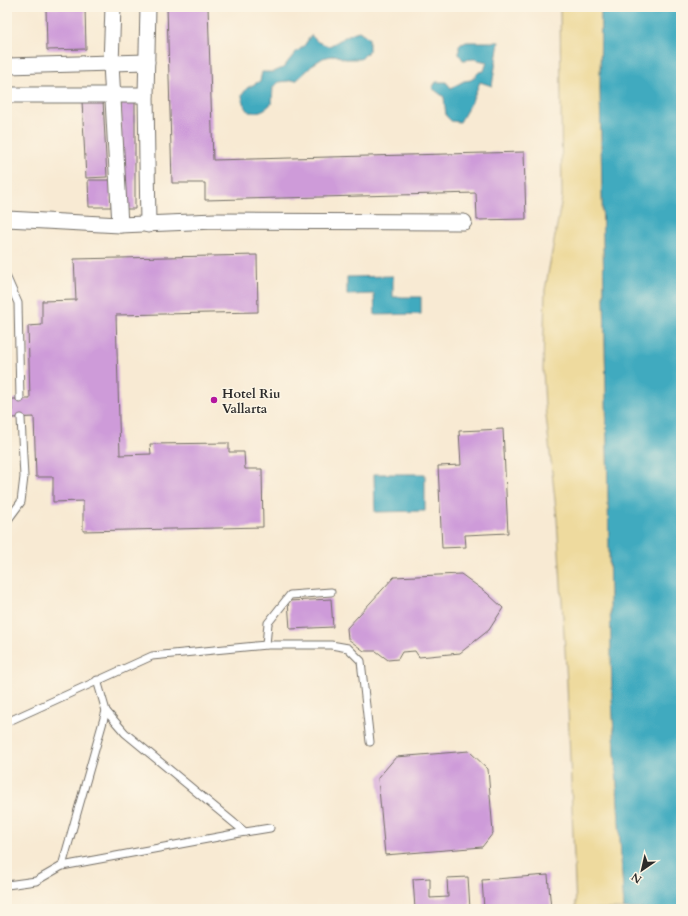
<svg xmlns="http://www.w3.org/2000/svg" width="688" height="916" font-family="Cardo,serif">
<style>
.sand{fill:#eeda9e;stroke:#8c8264}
.water{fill:#40aabf;stroke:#366a75}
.building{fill:#ce9bd9}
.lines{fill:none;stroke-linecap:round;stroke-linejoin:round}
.lane-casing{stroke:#736e66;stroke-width:9}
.street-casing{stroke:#736e66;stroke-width:17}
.lane{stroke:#fff;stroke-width:7}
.street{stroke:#fff;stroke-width:15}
.poi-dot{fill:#b5179e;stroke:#fcf5e5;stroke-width:1.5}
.labels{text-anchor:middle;stroke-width:3;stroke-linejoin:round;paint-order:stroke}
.poi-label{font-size:13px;font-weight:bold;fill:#2b2b2b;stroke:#fcf5e5;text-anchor:start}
</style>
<rect width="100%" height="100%" fill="#fcf5e5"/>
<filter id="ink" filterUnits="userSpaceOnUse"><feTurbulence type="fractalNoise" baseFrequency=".025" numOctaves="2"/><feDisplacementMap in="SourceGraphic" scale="8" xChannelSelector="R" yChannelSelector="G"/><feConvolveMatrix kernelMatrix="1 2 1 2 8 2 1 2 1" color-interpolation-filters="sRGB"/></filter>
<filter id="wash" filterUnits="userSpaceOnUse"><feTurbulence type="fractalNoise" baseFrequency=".012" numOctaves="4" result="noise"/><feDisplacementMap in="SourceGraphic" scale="16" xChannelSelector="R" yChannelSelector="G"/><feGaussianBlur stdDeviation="0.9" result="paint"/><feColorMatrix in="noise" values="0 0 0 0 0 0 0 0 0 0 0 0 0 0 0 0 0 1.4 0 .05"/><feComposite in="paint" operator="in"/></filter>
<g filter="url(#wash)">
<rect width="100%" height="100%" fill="#f8ead3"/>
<!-- sand -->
<path class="sand" d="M560 7H601L600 88 612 698 624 909H576L567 683 557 519 545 406 543 369 545 290 562 198Z"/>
<!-- water -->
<g class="water">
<path d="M601 7H681V909H624L612 698 600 88Z"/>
<path d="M359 31 369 38V51L361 59H345L335 55 323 58 315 63 297 80 279 82 273 87 272 103C265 110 259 113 249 112L243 103 242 95 247 88 260 81 262 72H273L283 68 295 53 304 46 311 35 318 42 329 46C340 41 347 34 359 31Z"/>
<path d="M466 42H499L492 86 480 82 472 101 460 122 451 121 446 116 444 97 432 88 436 82H446L451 88 464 81 471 80 479 72 484 71 487 62 474 59 463 60 459 54V45Z"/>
<path d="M393 276V297H421V314L375 315 374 294 347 295V277Z"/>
<path d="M374 474H425V511L375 512Z"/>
</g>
<g id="blocks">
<!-- building -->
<g class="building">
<path d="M85 7 86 49 47 50 46 8Z"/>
<path d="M167 7H208L213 160 524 152 526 219 477 220 476 193 205 200V183H172Z"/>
<path d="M121 98 135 99V209H121Z"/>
<path d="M103 100 107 177 86 178 82 101Z"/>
<path d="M88 180H111V207H89Z"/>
<path d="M257 255 258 312 116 315 120 455 151 454 150 444 229 443V452H244L245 469H262L263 527 83 531V501L53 502V477H36L34 417 12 418V399H30L28 326 42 325V301L76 300 74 259Z"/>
<path d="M503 429 508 533 465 535 466 547 442 548 438 466 461 465 459 431Z"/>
<path d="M461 574 487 593 503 608 489 630 460 653 419 657 415 651 402 652 398 659 388 660 376 651H364L348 639 347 628 394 577Z"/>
<path d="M331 599 333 627 290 629 288 601Z"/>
<path d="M469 751 488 769 493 833 482 847 385 855 378 778 396 757Z"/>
<path d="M548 875 551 909H484L482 880Z"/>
<path d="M468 877 470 909H415L413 879 430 878V898L448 897 447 878Z"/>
</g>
</g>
</g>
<g filter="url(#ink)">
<use href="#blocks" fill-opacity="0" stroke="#736e66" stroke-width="1"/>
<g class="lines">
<defs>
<g id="lane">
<path d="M7 278 18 303 20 399"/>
<path d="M7 521 21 502 24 477 21 418"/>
<path d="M266 645 268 623 290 595 331 592"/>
<path d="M106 711 125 733 245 832"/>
<path d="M7 722 152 656 266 645H331L348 648 361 661 370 742"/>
<path d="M62 866 106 711 97 680"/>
<path d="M7 885 36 881 62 866 245 832 270 828"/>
</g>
<g id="street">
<path d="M113 7 111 64 120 225"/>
<path d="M7 66 147 62"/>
<path d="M7 95H146"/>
<path d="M7 219 120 225 215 221 464 222"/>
<path d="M148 225 146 95 148 7"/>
</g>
</defs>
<!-- lane casing -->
<use href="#lane" class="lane-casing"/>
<!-- street casing -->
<use href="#street" class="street-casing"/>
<!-- lane -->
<use href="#lane" class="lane"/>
<!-- street -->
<use href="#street" class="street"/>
</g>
</g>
<!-- markers -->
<circle class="poi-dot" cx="214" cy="400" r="4"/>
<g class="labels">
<!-- poi labels -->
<g class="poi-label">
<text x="222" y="398">Hotel Riu<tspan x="222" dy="15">Vallarta</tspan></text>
</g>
</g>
<!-- margin -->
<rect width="688" height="916" fill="none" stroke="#fcf5e5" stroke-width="24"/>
<!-- north arrow -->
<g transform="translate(642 870) rotate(214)" stroke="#fcf5e5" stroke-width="3" paint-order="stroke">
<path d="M0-3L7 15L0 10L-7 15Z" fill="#2b2b2b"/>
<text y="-6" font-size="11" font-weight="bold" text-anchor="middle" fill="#2b2b2b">N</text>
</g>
</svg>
